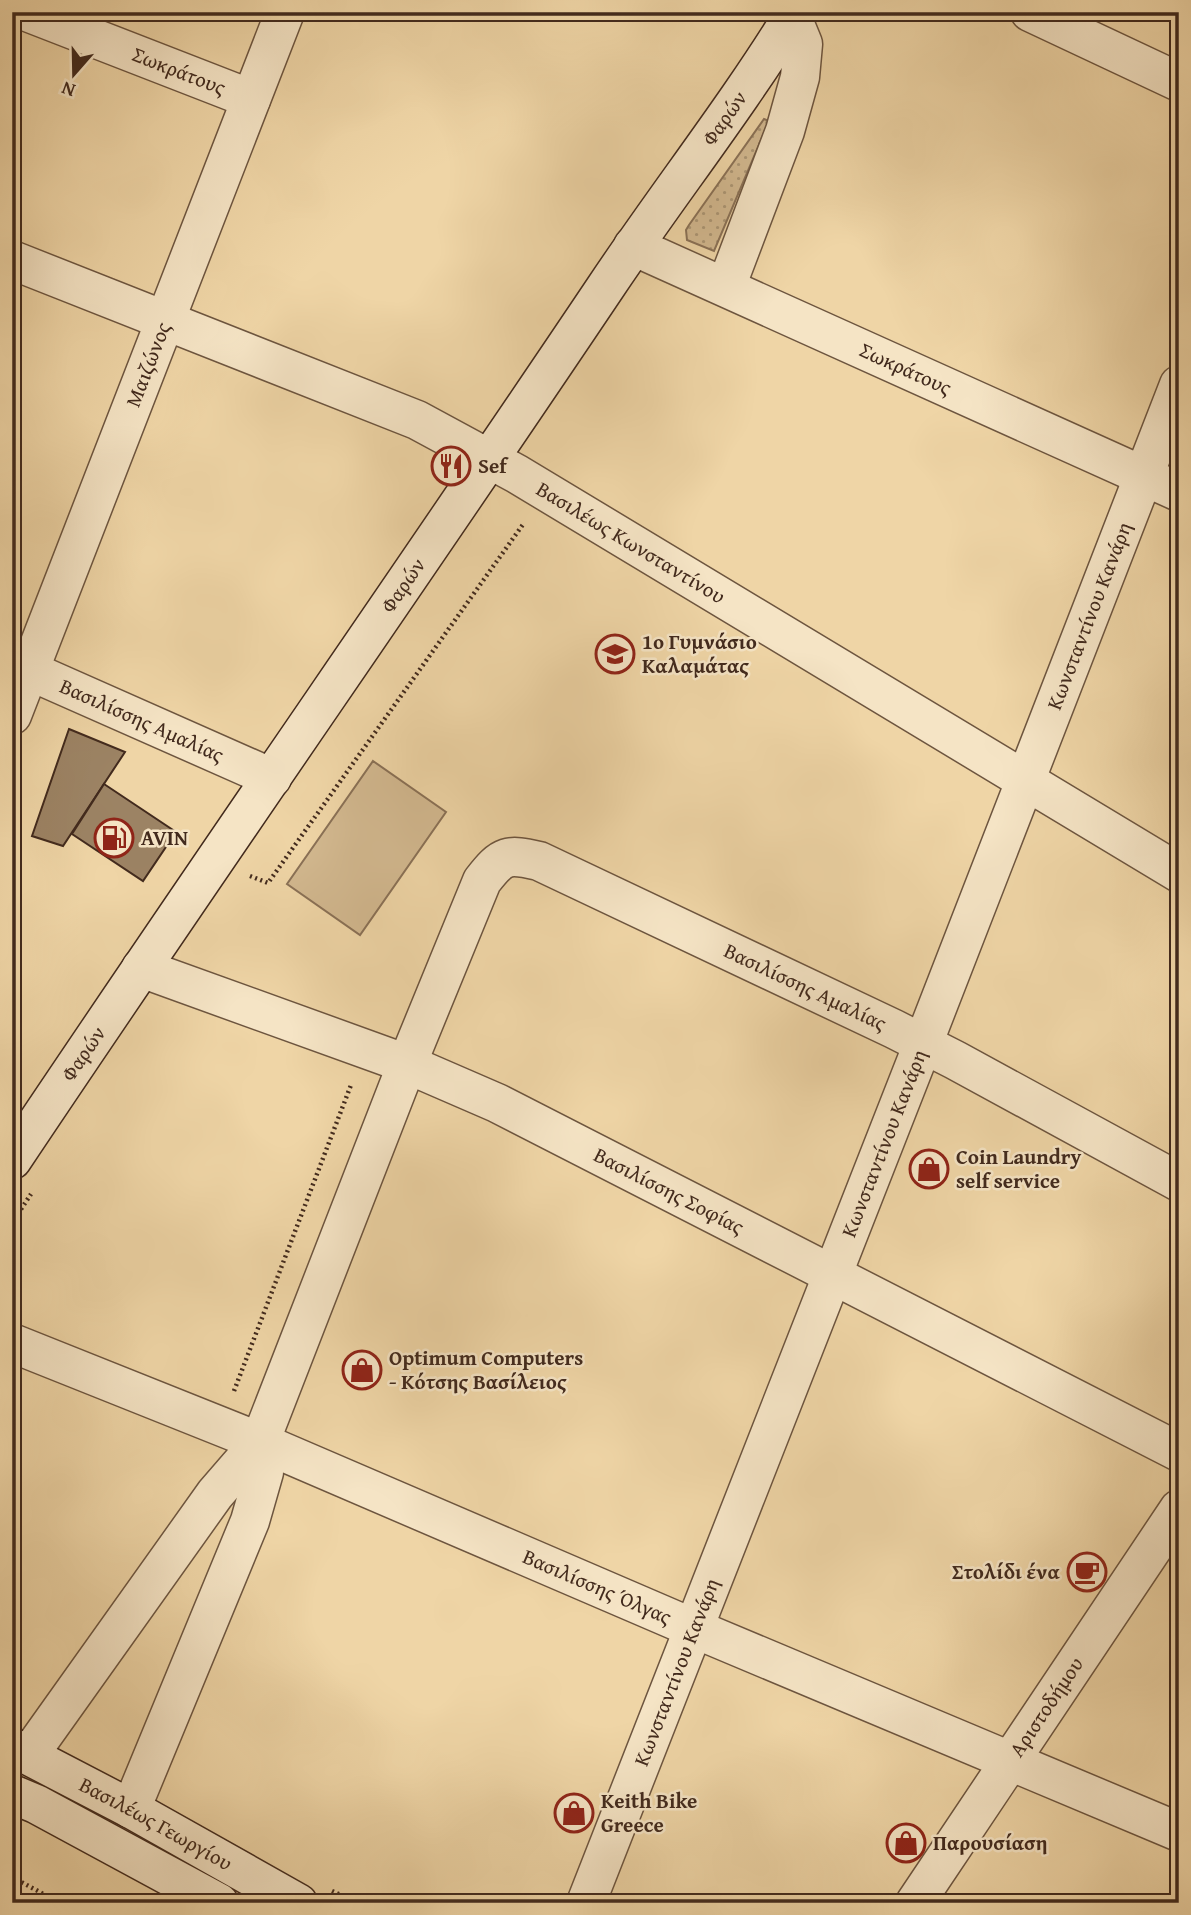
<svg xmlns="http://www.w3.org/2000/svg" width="1191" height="1915" font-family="'Gentium Book Plus',serif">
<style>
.grass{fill:url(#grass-dots);stroke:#8a7156;stroke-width:2}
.green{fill:#d2b88f;stroke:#8a7156;stroke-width:2}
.building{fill:#9c8364;stroke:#422a1d;stroke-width:2}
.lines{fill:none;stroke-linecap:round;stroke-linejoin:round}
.minor-casing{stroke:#6d553f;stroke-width:41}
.tertiary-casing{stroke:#6d553f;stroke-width:41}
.secondary-casing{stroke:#422a1d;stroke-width:41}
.path{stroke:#422a1d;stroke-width:4.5;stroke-dasharray:2 3.5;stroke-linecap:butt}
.minor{stroke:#f5e4c5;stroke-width:38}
.tertiary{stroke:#f5e4c5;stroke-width:38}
.secondary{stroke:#f5e4c5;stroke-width:38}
.labels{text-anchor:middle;stroke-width:5;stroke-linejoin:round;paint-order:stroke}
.street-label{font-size:21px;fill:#422a1d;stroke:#f5e4c5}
.poi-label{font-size:21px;font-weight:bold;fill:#422a1d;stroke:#f5e4c5;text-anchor:start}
</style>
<defs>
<pattern id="grass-dots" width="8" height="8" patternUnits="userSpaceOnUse" patternTransform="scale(1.75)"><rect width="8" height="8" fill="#d2b88f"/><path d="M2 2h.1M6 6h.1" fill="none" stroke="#ac9674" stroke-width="1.8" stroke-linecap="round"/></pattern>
</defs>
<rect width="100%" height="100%" fill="#efd5a6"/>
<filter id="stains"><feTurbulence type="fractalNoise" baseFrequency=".00286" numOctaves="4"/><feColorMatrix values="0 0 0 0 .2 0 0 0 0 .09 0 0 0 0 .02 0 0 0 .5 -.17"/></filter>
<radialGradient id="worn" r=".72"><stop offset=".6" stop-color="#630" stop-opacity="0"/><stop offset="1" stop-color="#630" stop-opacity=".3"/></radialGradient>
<!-- grass -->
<path class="grass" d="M764 119 769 121 714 251 687 240 686 230 689 225Z"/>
<!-- green -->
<path class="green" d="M373 761 446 812 360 935 287 884Z"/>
<!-- building -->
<g class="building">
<path d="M69 729 125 752 63 846 32 836Z"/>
<path d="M104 784 176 832 143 881 72 834Z"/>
</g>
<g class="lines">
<defs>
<g id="minor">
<path id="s1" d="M27 12 251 99"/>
<path id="s2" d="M633 246 1179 492"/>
<path d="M726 287 785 131 800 77 803 44 792 17"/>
<path id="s3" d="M12 663 272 778"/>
<path id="s4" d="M12 715 285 12"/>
<path id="s5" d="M141 968 407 1064 497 1103 1179 1452"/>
<path id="s6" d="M29 1755 215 1494 260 1442 407 1064 482 881C503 854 507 854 539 861L894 1029 955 1060 1179 1182"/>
<path d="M131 1809 250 1521 264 1472 260 1442"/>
<path id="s7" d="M586 1903 923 1044 1179 385"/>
</g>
<g id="tertiary">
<path d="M1030 12 1179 82"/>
<path id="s8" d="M12 260 417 420 517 474 1179 873"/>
<path id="s9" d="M12 1343 260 1442 693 1628 1179 1832"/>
<path id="s10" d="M915 1903 1179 1509"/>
</g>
<g id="secondary">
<path id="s11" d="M12 1160C207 868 409 580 605 288 667 195 737 107 795 12"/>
<path id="s12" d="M12 1747 131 1809 298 1903"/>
<path d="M12 1794 36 1804 219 1903"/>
</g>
</defs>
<!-- minor casing -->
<use href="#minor" class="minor-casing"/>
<!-- tertiary casing -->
<use href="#tertiary" class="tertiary-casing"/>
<!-- secondary casing -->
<use href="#secondary" class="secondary-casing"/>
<!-- path -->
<g class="path">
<path d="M250 876 268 883 524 523"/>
<path d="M12 1223 31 1194"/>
<path d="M234 1391 351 1085"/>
<path d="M12 1877 60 1903"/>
<path d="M332 1891 358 1903"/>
</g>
<!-- minor -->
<use href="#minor" class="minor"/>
<!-- tertiary -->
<use href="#tertiary" class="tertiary"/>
<!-- secondary -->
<use href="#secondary" class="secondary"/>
</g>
<!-- icons -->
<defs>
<symbol id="restaurant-ring" viewBox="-11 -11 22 22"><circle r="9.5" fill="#f5e4c5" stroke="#8f2418" stroke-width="1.5"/><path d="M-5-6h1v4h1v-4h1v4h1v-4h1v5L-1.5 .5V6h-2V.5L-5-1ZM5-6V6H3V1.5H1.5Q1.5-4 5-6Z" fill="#8f2418"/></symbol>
<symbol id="school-ring" viewBox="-11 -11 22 22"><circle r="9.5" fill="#f5e4c5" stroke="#8f2418" stroke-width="1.5"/><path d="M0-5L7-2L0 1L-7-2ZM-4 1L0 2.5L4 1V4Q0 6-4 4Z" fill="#8f2418"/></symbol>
<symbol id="fuel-ring" viewBox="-11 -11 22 22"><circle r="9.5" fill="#f5e4c5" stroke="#8f2418" stroke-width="1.5"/><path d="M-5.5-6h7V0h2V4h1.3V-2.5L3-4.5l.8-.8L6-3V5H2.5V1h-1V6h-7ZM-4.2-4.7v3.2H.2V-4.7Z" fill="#8f2418"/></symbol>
<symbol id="shop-ring" viewBox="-11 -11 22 22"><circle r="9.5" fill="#f5e4c5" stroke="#8f2418" stroke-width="1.5"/><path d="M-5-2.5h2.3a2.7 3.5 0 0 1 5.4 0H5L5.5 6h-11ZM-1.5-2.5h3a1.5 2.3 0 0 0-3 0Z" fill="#8f2418"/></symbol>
<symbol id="cafe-ring" viewBox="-11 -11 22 22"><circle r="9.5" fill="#f5e4c5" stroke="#8f2418" stroke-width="1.5"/><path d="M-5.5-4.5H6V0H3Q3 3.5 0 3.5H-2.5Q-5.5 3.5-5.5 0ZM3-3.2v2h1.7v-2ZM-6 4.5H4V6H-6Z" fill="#8f2418"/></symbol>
</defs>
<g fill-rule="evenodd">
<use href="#restaurant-ring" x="429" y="444" width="44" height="44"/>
<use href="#school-ring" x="593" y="632" width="44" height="44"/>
<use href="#fuel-ring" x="92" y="816" width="44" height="44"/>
<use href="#shop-ring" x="907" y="1147" width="44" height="44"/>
<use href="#shop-ring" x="340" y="1348" width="44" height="44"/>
<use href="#cafe-ring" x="1065" y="1550" width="44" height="44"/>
<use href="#shop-ring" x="552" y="1791" width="44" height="44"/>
<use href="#shop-ring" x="884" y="1821" width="44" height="44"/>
</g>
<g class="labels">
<!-- street labels -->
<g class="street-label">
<text dy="7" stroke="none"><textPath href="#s1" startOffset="163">Σωκράτους</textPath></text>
<text dy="7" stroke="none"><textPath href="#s11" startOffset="1262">Φαρών</textPath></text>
<text dy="7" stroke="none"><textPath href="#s4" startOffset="376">Μαιζώνος</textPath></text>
<text dy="7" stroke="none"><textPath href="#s2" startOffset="299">Σωκράτους</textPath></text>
<text dy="7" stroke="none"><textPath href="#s8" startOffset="682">Βασιλέως Κωνσταντίνου</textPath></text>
<text dy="7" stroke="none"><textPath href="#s11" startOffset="695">Φαρών</textPath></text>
<text dy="7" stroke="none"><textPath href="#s7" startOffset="1382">Κωνσταντίνου Κανάρη</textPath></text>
<text dy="7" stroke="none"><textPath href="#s3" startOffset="142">Βασιλίσσης Αμαλίας</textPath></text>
<text dy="7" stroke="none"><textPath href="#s6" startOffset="1354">Βασιλίσσης Αμαλίας</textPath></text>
<text dy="7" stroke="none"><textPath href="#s11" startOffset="128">Φαρών</textPath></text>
<text dy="7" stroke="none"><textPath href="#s7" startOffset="816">Κωνσταντίνου Κανάρη</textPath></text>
<text dy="7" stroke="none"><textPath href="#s5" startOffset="574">Βασιλίσσης Σοφίας</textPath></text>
<text dy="7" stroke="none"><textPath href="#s9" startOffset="634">Βασιλίσσης Όλγας</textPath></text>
<text dy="7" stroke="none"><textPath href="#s7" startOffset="248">Κωνσταντίνου Κανάρη</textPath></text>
<text dy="7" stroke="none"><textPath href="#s10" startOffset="236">Αριστοδήμου</textPath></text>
<text dy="7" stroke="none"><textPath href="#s12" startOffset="163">Βασιλέως Γεωργίου</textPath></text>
</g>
<!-- poi labels -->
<g class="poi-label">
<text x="478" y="473">Sef</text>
<text x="642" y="649">1ο Γυμνάσιο<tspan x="642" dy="24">Καλαμάτας</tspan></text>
<text x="141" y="845">AVIN</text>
<text x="956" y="1164">Coin Laundry<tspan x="956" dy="24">self service</tspan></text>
<text x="389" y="1365">Optimum Computers<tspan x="389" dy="24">- Κότσης Βασίλειος</tspan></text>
<text x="1060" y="1579" text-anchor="end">Στολίδι ένα</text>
<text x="601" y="1808">Keith Bike<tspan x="601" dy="24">Greece</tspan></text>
<text x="933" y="1850">Παρουσίαση</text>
</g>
</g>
<!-- margin -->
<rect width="1191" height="1915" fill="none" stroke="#efd5a6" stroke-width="42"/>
<rect x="14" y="14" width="1163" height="1887" fill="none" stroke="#422a1d" stroke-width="3.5"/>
<rect x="21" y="21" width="1149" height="1873" fill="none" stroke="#422a1d" stroke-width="2"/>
<!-- north arrow -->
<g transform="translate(74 74) rotate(200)" stroke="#f5e4c5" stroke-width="5" paint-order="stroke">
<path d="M0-5L12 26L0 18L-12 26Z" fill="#422a1d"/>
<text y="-10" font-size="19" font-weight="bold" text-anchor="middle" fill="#422a1d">N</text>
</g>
<rect width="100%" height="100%" filter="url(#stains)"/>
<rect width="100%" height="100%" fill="url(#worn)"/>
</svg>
